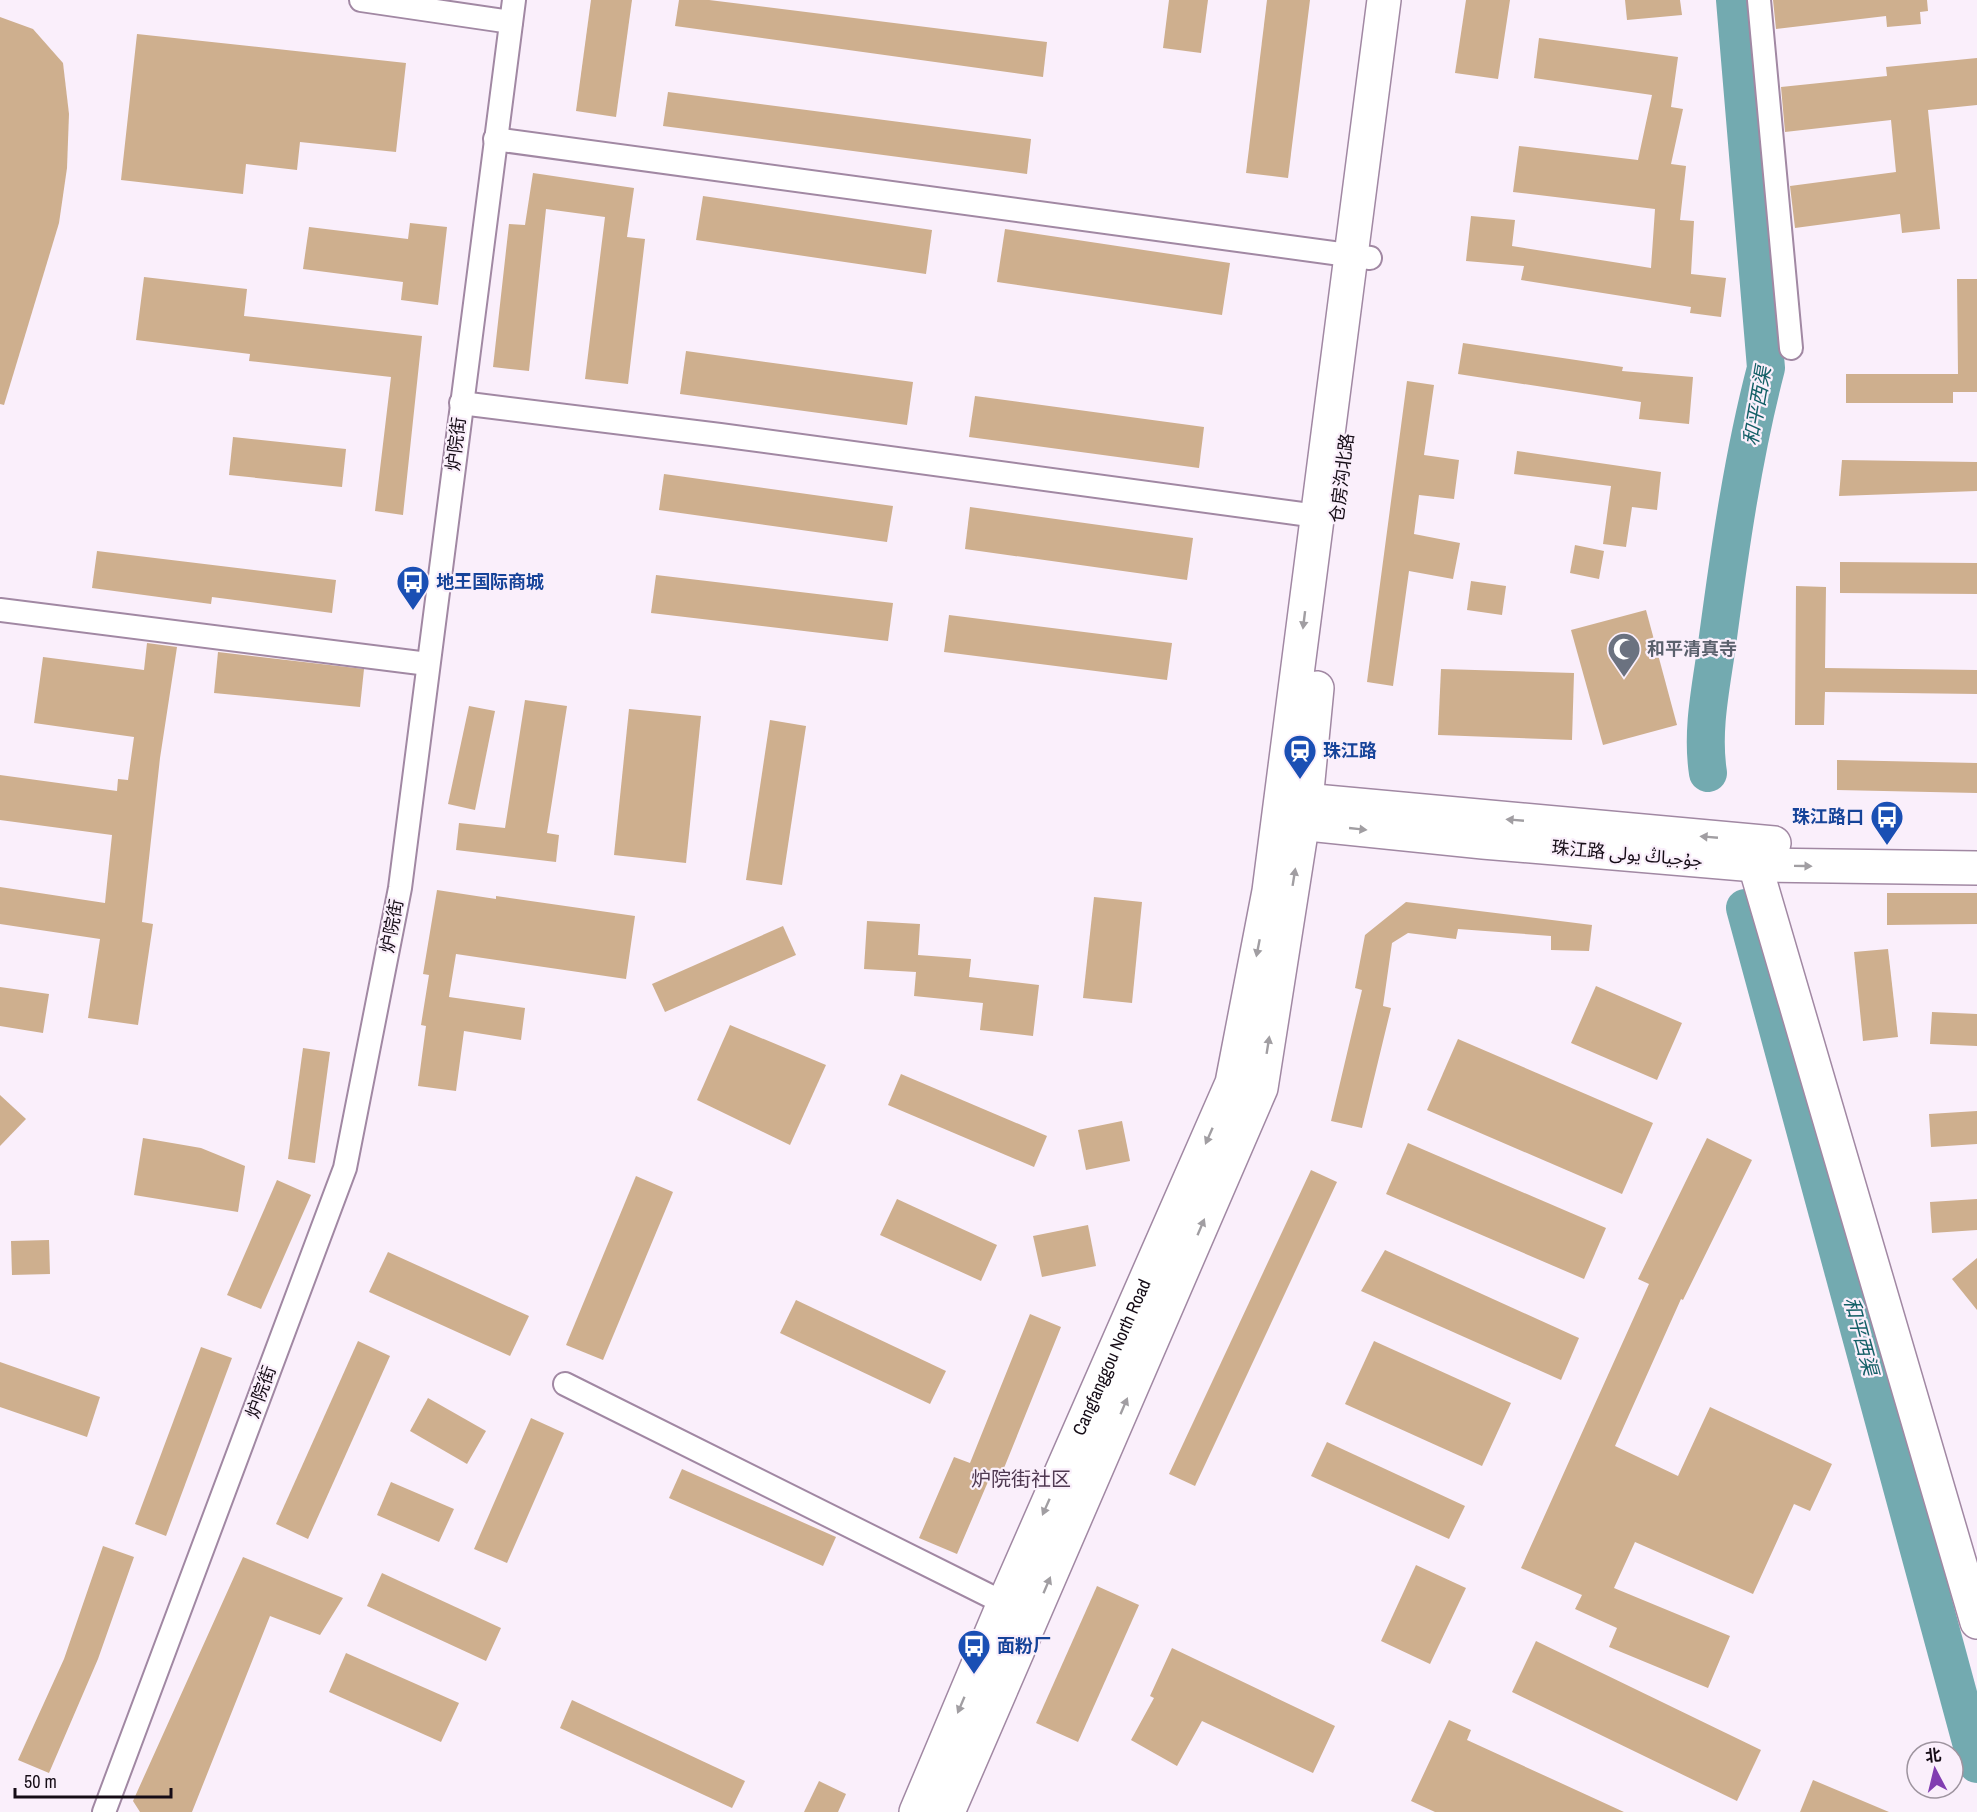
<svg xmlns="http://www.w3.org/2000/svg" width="1977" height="1812" font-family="'Archivo Narrow','Noto Sans Arabic','Noto Sans SC',sans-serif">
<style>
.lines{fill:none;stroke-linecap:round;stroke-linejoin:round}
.river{stroke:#73aab0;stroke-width:38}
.building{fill:#ceaf8e}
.street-casing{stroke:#a188a3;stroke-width:26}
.secondary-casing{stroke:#a188a3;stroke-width:36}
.primary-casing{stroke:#a188a3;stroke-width:36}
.street{stroke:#fff;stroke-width:22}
.secondary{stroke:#fff;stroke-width:33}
.primary{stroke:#fff;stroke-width:33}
.oneway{fill:#a19ea2}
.labels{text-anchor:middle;stroke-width:4.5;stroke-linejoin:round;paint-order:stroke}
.street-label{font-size:18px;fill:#150c16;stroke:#faeffb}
.transit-label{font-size:18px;font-weight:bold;fill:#164399;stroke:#faeffb;text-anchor:start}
.worship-label{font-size:18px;font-weight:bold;fill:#5b616d;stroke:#faeffb;text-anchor:start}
.water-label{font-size:20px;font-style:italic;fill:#135f66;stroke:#faeffb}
.neighbourhood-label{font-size:20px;fill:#4f3951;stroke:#faeffb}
</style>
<rect width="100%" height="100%" fill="#faeffb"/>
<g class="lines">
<!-- river -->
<g class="river">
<path d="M1708 773C1701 728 1712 683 1718 637 1730 548 1743 456 1766 368L1735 0"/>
<path d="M1745 908 1977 1764"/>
</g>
</g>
<!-- building -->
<g class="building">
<path d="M591 0H632L616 117 576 111Z"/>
<path d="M679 0H709L1047 42 1043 77 675 26Z"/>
<path d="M1169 0H1208L1201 53 1163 48Z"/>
<path d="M1267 0H1310L1288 178 1246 173Z"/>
<path d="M1466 0H1510L1498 79 1455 73Z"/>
<path d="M1625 0H1680L1682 15 1627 20Z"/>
<path d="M1773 0H1927L1928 11 1920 12 1921 24 1887 27 1886 16 1776 29Z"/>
<path d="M0 17 33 29 63 63 69 114 67 168 59 223 4 405 0 404Z"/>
<path d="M137 34 406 63 396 152 300 142 297 170 246 164 243 194 121 180Z"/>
<path d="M1539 38 1678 57 1671 107 1683 109 1671 164 1686 166 1680 220 1694 221 1691 274 1726 278 1721 317 1690 313 1691 307 1521 280 1524 266 1466 261 1471 216 1515 220 1512 246 1651 268 1655 209 1513 192 1519 146 1638 160 1652 95 1534 78Z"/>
<path d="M1977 58V105L1928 110 1940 229 1902 233 1900 214 1795 228 1790 186 1896 172 1891 120 1785 132 1781 87 1887 76 1886 67Z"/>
<path d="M668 92 1031 139 1027 174 663 126Z"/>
<path d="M533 173 634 188 627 237 645 239 628 384 585 379 605 217 546 209 529 371 493 367 509 224 525 225Z"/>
<path d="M703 196 932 230 926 274 696 240Z"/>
<path d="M410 223 447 227 438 305 401 300 403 282 303 269 309 227 408 239Z"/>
<path d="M1005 229 1230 263 1222 315 997 282Z"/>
<path d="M144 277 247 289 244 316 422 336 403 515 375 511 391 377 249 361 250 354 136 340Z"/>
<path d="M1957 279H1977V392H1953V403H1846V374H1958Z"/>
<path d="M1463 343 1623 367 1622 371 1693 377 1689 424 1639 419 1641 402 1458 374Z"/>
<path d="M686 351 913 382 907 425 680 394Z"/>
<path d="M1407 381 1434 385 1424 455 1459 460 1454 499 1419 495 1414 534 1460 543 1453 579 1409 571 1393 686 1367 682Z"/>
<path d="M975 396 1204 427 1199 468 969 437Z"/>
<path d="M233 437 346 449 342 487 229 475Z"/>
<path d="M1517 451 1661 472 1657 510 1632 507 1626 547 1603 544 1611 486 1514 474Z"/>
<path d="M1842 460 1977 462V491L1839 496Z"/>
<path d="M664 474 893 506 887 542 659 510Z"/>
<path d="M970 507 1193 538 1187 580 965 549Z"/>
<path d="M1575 545 1604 551 1599 579 1570 573Z"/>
<path d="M97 551 336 580 332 613 212 597 211 604 92 588Z"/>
<path d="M1840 562 1977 563V594L1840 593Z"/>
<path d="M656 575 893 603 888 641 651 613Z"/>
<path d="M1471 581 1506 586 1502 615 1467 610Z"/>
<path d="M1796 586 1826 587 1825 668 1977 670V694L1825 692 1824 725H1795Z"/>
<path d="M1646 610 1677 725 1603 745 1571 630Z"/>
<path d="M949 615 1172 643 1167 680 944 652Z"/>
<path d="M147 643 177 647 160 758 142 922 153 924 138 1025 88 1018 100 939 0 924V887L105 903 112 835 0 820V775L117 791 118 779 128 780 134 737 34 723 43 657 144 670Z"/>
<path d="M218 652 364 669 360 707 214 693Z"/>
<path d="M1441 669 1574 673 1572 740 1438 735Z"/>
<path d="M525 700 567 706 547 833 559 835 556 862 456 850 459 823 505 828Z"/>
<path d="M469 706 495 711 475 810 448 804Z"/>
<path d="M629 709 701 716 686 863 614 855Z"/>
<path d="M770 720 806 726 782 885 746 880Z"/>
<path d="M1837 760 1977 763V793L1837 790Z"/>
<path d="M437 890 496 899V896L635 916 626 979 456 954 449 997 525 1008 521 1040 464 1031 456 1091 418 1086 426 1026 421 1025 429 975 423 974Z"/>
<path d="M1887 893H1977V924L1887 925Z"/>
<path d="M1094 897 1142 902 1132 1003 1083 998Z"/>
<path d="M1406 902 1592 925 1589 951 1551 950V936L1458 929 1456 939 1408 933 1392 943 1383 1006 1391 1008 1362 1128 1331 1121 1362 990 1355 988 1365 935Z"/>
<path d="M867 921 920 924 918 955 971 959 969 977 1039 985 1033 1036 980 1030 983 1003 914 996 916 972 864 969Z"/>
<path d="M783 926 796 955 665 1012 652 984Z"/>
<path d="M1888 949 1898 1037 1863 1041 1854 952Z"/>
<path d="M1596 986 1682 1023 1657 1080 1571 1043Z"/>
<path d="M0 987 49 994 43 1033 0 1026Z"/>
<path d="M1932 1012 1977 1014V1046L1930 1044Z"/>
<path d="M730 1025 826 1065 790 1145 697 1100Z"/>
<path d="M1458 1039 1653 1123 1622 1194 1427 1110Z"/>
<path d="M303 1048 330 1052 315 1163 288 1159Z"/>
<path d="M901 1074 1047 1136 1034 1167 888 1105Z"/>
<path d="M0 1095 26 1119 0 1146Z"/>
<path d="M1977 1111V1144L1931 1147 1929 1114Z"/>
<path d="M1122 1121 1130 1161 1086 1170 1078 1130Z"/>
<path d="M143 1138 201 1148 245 1166 238 1212 134 1195Z"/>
<path d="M1707 1138 1752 1160 1683 1300 1681 1299 1615 1446 1678 1476 1710 1407 1832 1464 1810 1511 1794 1504 1753 1594 1635 1542 1614 1588 1730 1636 1708 1688 1609 1647 1617 1628 1575 1609 1582 1595 1521 1568 1649 1284 1638 1279Z"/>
<path d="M1408 1143 1606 1228 1584 1279 1386 1194Z"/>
<path d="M1311 1170 1337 1182 1195 1486 1169 1474Z"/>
<path d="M636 1176 673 1192 603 1360 566 1345Z"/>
<path d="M277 1180 311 1195 261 1309 227 1295Z"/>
<path d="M897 1199 997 1245 981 1281 880 1235Z"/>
<path d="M1977 1199V1230L1932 1233 1930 1202Z"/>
<path d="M1088 1225 1096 1266 1042 1277 1033 1236Z"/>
<path d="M49 1240 50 1274 12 1275 11 1241Z"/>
<path d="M1385 1250 1579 1338 1561 1380 1361 1291Z"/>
<path d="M388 1252 529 1316 510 1356 369 1292Z"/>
<path d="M1977 1258V1310L1952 1279Z"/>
<path d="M796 1300 946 1371 930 1404 780 1333Z"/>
<path d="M1030 1314 1061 1327 1002 1473 993 1470 957 1554 919 1538 954 1457 970 1463Z"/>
<path d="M358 1341 390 1356 308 1539 276 1524Z"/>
<path d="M1374 1341 1511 1403 1482 1466 1345 1404Z"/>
<path d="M201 1347 232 1358 166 1536 135 1524Z"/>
<path d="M0 1362 100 1397 87 1437 0 1407Z"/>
<path d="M428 1398 486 1431 467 1464 410 1431Z"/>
<path d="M531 1418 564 1433 507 1563 474 1549Z"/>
<path d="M1327 1442 1465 1506 1449 1539 1311 1476Z"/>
<path d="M682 1469 836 1537 823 1566 669 1498Z"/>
<path d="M391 1482 454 1509 439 1542 377 1515Z"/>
<path d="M103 1546 134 1557 98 1659 49 1773 18 1760 64 1659Z"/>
<path d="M243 1557 343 1598 320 1635 270 1616 192 1812H140L133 1801Z"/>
<path d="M1416 1565 1466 1588 1430 1664 1381 1641Z"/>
<path d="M382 1573 501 1628 486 1661 367 1606Z"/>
<path d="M1097 1586 1139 1605 1078 1742 1036 1723Z"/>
<path d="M1536 1641 1761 1750 1737 1801 1512 1692Z"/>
<path d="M1172 1648 1335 1726 1313 1773 1202 1721 1177 1766 1131 1740 1154 1698 1150 1696Z"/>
<path d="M346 1653 459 1703 441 1742 329 1692Z"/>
<path d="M572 1700 745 1781 732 1808 560 1728Z"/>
<path d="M1449 1720 1471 1730 1467 1740 1624 1812H1435L1411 1801Z"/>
<path d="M1813 1780 1889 1812H1800Z"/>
<path d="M819 1781 846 1794 838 1812H804Z"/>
</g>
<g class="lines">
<defs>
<g id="street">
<path d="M361 0 511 22"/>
<path d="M1759 0 1791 348"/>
<path d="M495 139 1370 258"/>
<path d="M461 403 720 435 1317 516"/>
<path d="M0 610 428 664"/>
<path d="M565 1384 1004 1603 1015 1612"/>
<path d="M104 1812 345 1168 400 888 514 0"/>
</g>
<g id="secondary">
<path d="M1282 798 1774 843"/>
<path d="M1279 821 1483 842 1755 865 1977 868"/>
<path d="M1753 843 1755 865 1977 1622"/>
</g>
<g id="primary">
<path id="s1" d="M916 1812 1004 1603 1232 1083 1269 891 1384 0"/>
<path d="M948 1812 1261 1088 1306 801 1317 688"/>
</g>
</defs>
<!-- street casing -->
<use href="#street" class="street-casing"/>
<!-- secondary casing -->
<use href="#secondary" class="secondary-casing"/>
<!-- primary casing -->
<use href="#primary" class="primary-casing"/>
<!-- street -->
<use href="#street" class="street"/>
<!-- secondary -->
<use href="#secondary" class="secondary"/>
<!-- primary -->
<use href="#primary" class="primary"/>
</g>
<!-- one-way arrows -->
<defs><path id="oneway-solid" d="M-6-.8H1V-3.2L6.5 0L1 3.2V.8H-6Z" transform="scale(1.5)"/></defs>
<g class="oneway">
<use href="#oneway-solid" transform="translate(1304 620) rotate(97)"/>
<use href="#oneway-solid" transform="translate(1515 820) rotate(-175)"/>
<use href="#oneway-solid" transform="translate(1358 829) rotate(6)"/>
<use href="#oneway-solid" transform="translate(1709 837) rotate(-175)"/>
<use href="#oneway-solid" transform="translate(1803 866) rotate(1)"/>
<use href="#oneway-solid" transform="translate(1294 877) rotate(-81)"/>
<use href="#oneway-solid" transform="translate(1258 948) rotate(101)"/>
<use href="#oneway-solid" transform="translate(1268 1045) rotate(-81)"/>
<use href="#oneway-solid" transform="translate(1209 1136) rotate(114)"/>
<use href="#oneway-solid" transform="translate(1201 1227) rotate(-67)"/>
<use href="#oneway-solid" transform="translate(1124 1406) rotate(-67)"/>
<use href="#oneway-solid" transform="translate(1046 1507) rotate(114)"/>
<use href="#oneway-solid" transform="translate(1047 1585) rotate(-67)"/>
<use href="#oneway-solid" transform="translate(961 1705) rotate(113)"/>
</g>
<!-- icons -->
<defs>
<symbol id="bus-pin" viewBox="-11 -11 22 30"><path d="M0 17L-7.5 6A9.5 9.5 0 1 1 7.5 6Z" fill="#1a4fb4" stroke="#faeffb"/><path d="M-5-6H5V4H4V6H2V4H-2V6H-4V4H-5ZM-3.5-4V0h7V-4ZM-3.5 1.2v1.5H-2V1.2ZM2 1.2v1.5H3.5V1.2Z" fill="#fff"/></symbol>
<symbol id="mosque-pin" viewBox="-11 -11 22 30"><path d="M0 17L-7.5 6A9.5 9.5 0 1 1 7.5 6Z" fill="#6b7280" stroke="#faeffb"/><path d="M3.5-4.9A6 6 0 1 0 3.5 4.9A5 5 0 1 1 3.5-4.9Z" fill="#fff"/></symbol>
<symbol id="station-pin" viewBox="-11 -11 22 30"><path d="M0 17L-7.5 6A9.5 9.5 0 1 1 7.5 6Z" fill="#1a4fb4" stroke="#faeffb"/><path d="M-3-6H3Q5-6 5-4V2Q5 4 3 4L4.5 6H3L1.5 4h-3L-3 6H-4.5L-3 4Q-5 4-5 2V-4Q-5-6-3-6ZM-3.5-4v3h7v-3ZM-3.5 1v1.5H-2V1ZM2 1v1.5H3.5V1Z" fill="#fff"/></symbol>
</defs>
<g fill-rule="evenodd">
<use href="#bus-pin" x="394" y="563" width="38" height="52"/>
<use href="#mosque-pin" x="1605" y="630" width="38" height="52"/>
<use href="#station-pin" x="1281" y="732" width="38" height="52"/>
<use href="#bus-pin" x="1868" y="798" width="38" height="52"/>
<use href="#bus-pin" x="955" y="1627" width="38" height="52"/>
</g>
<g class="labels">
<!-- street labels -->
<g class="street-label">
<text transform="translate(456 444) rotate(-83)" y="6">炉院街</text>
<text transform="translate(1342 478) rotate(-83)" y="6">仓房沟北路</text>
<text transform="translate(1627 854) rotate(5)" y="6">珠江路 جۇجياڭ يولى</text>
<text transform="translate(392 926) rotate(-79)" y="6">炉院街</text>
<text dy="6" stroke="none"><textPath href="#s1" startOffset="495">Cangfanggou North Road</textPath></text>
<text transform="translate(261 1392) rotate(-70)" y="6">炉院街</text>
</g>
<!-- transit labels -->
<g class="transit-label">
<text x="436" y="588">地王国际商城</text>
<text x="1323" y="757">珠江路</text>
<text x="1864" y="823" text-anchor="end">珠江路口</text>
<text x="997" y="1652">面粉厂</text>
</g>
<!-- worship labels -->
<g class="worship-label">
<text x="1647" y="655">和平清真寺</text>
</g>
<!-- water labels -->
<g class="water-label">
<text transform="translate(1757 406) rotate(-80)" y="7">和平西渠</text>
<text transform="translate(1861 1336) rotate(75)" y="7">和平西渠</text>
</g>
<!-- neighbourhood labels -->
<g class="neighbourhood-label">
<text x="1021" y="1486">炉院街社区</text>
</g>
</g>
<!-- north arrow -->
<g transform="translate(1935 1770) rotate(353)"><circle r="28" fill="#faeffb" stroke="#9e949f" stroke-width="1.5"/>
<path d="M0-4.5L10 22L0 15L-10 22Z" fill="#813db1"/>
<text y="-9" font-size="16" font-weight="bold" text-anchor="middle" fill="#150c16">北</text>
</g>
<!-- scale -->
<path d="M15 1788v9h156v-9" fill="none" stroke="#150c16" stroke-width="3"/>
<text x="24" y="1788" font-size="18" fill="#150c16" stroke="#faeffb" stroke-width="4.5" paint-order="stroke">50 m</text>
</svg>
